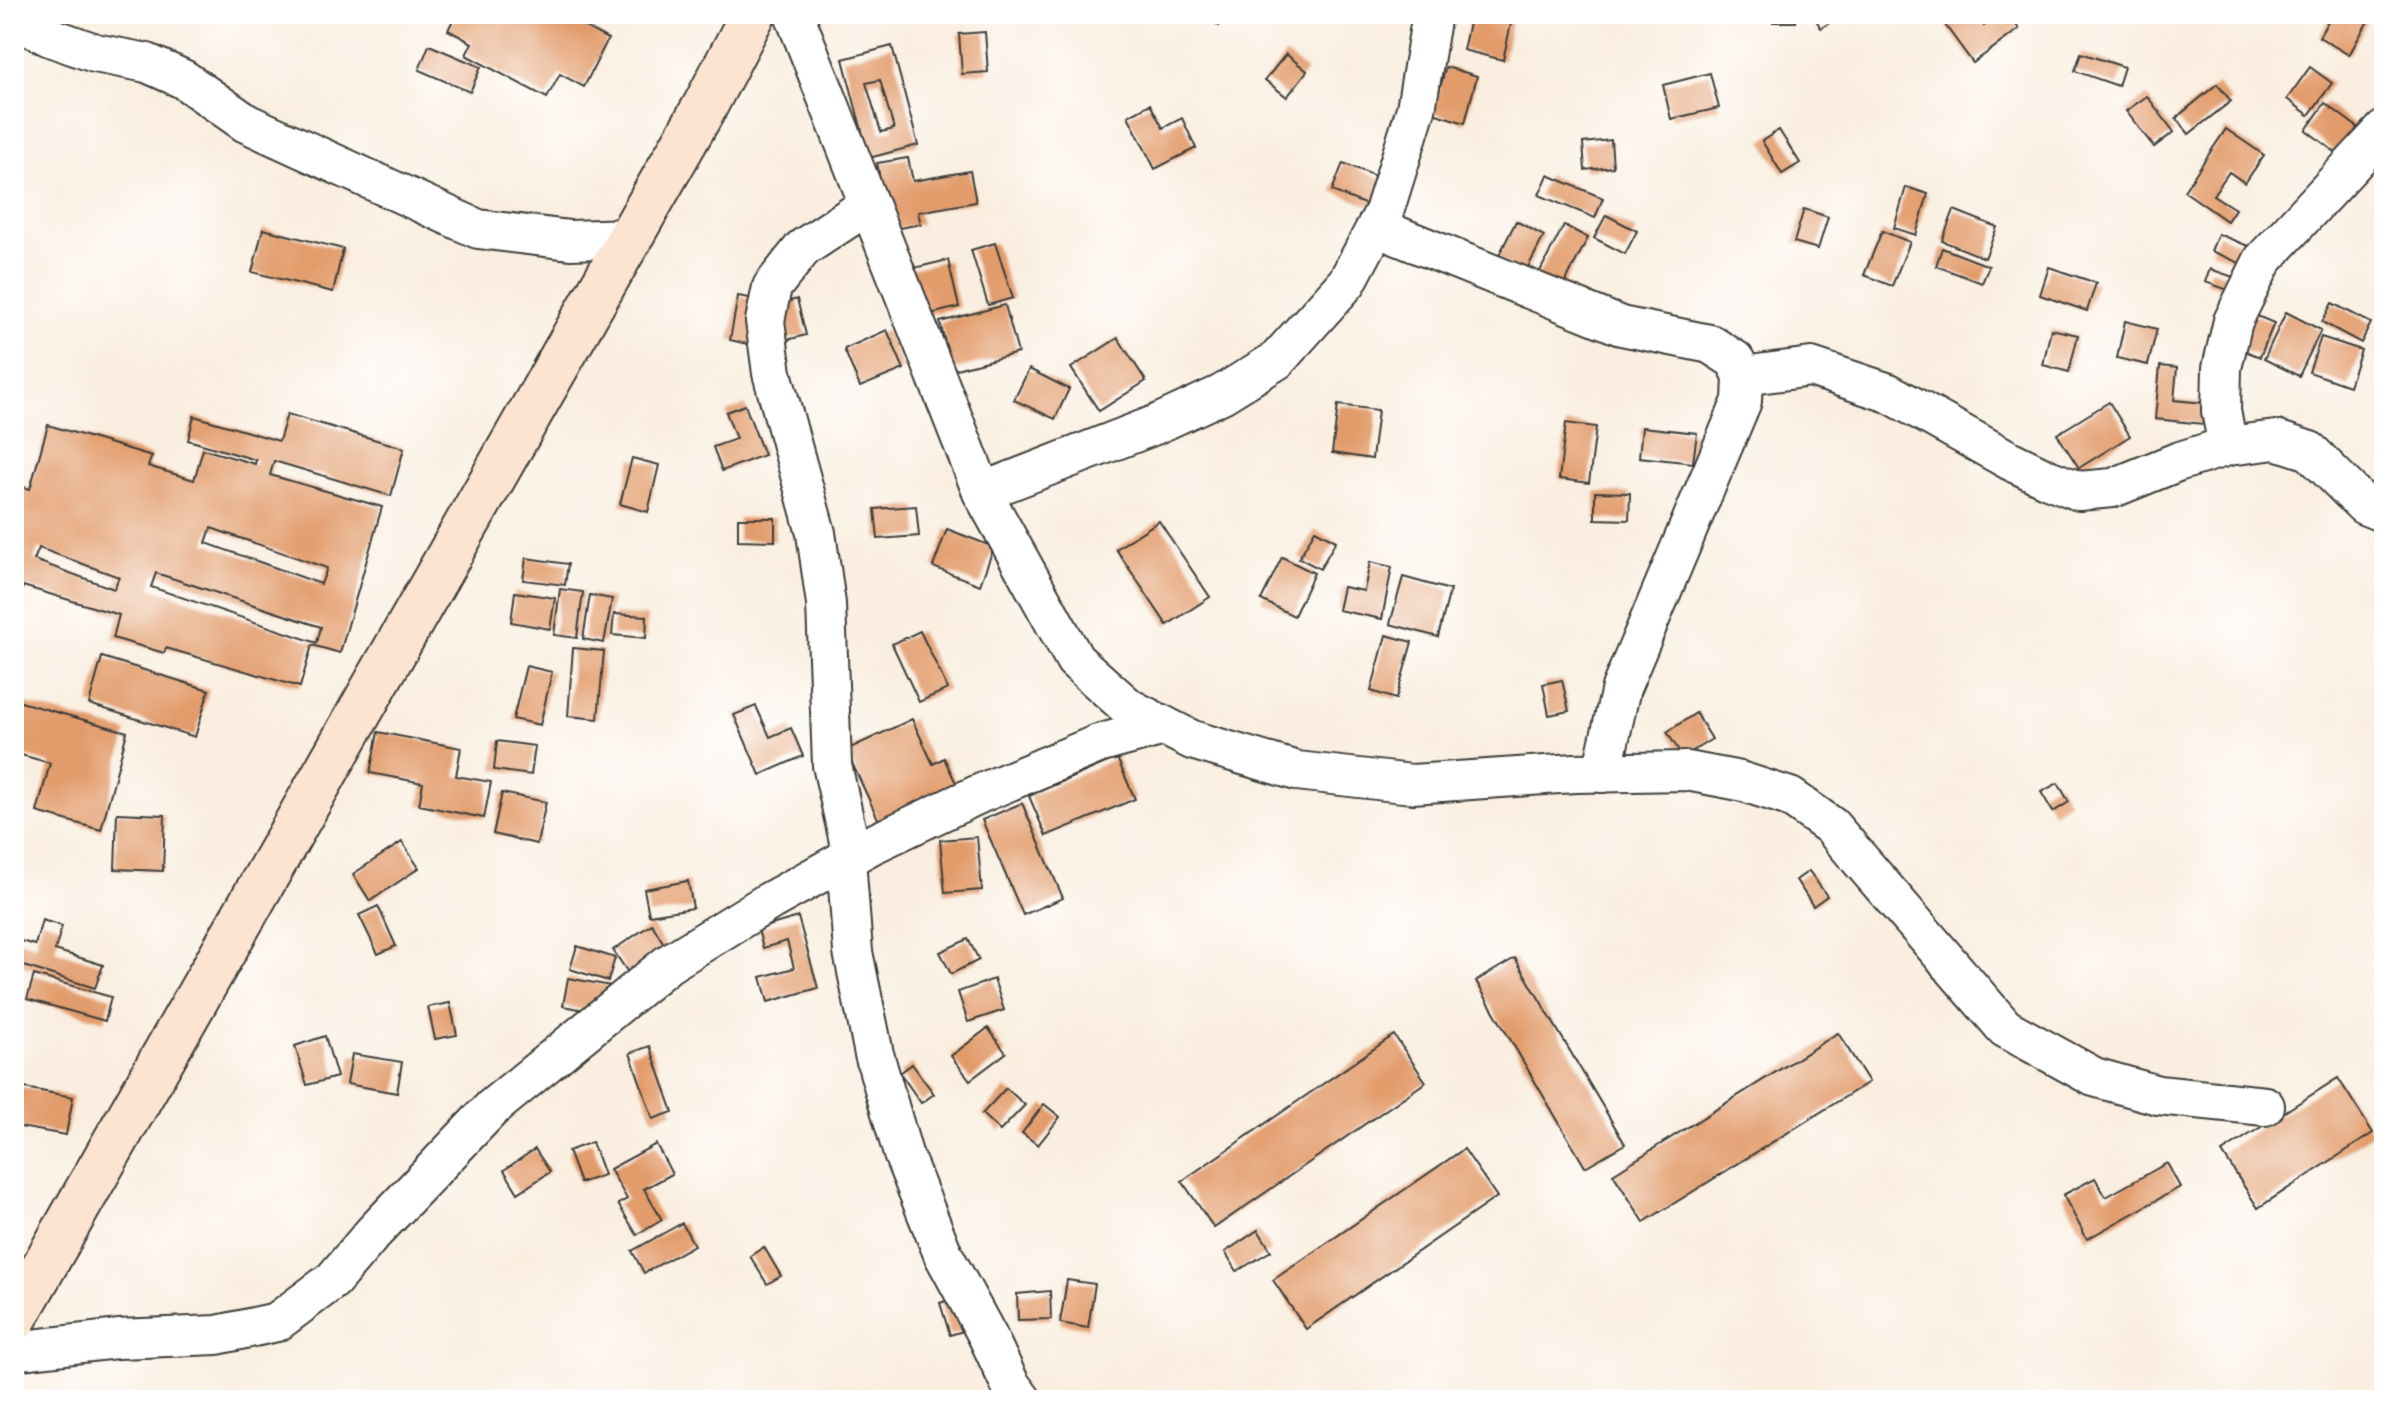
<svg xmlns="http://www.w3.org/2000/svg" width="2398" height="1414" font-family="'IM FELL DW Pica',serif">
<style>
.building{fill:#e29b6a;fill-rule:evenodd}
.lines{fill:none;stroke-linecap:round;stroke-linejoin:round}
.street-casing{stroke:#3d3c39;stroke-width:42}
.secondary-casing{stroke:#3d3c39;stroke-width:48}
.street{stroke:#fff;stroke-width:38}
.secondary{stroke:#fde4d1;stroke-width:44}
</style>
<rect width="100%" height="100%" fill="#fff"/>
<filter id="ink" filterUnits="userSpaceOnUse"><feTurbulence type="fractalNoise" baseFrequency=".0125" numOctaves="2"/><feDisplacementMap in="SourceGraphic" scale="16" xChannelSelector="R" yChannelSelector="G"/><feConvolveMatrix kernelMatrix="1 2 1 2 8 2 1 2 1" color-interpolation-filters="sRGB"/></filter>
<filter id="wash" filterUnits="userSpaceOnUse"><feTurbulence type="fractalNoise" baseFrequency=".006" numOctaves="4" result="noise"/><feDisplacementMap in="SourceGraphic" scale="32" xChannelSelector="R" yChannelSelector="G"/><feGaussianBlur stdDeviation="1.8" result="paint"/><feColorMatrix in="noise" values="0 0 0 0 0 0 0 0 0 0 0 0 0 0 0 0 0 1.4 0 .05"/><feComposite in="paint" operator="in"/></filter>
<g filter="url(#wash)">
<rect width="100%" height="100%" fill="#f9eedf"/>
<g id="blocks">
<!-- building -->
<g class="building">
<path d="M456 14H560L608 39 584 87 560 74 547 98 466 55 472 43 448 30Z"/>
<path d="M1201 14H1228L1219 26Z"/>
<path d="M1471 14 1513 15 1503 60 1463 50Z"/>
<rect x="1773" y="14" width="23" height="8"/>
<path d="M1812 14H1833L1836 19 1821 28Z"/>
<path d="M1937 14H1975L1984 26 1994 19 1991 14H2008L2019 29 1973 63Z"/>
<path d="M2332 14H2372L2349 55 2319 37Z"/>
<path d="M985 32 988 72 962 74 959 34Z"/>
<path d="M429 45 481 67 470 92 419 70Z"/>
<path d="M892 46 918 145 869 158 843 59ZM880 80 894 129 881 132 866 83Z"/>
<path d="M2081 53 2124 67 2118 86 2075 71Z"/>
<path d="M1286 54 1307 71 1287 97 1265 80Z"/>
<path d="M1446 67 1477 76 1465 123 1433 113Z"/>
<path d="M2310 67 2332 83 2309 115 2287 99Z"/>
<path d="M1710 73 1719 108 1671 119 1663 85Z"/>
<path d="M2217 84 2231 101 2189 134 2176 118Z"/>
<path d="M2147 96 2174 132 2154 147 2126 111Z"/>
<path d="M2325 103 2368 135 2348 162 2306 130Z"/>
<path d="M1150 104 1163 128 1182 118 1196 148 1155 169 1128 116Z"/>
<path d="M2226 129 2264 155 2245 183 2229 172 2213 195 2235 209 2227 221 2184 191Z"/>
<path d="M1779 130 1800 163 1782 174 1762 141Z"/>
<path d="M1611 140 1613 167 1585 170 1583 143Z"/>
<path d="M908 158 913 181 970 171 976 202 918 212 921 224 889 230 877 163Z"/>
<path d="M1343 163 1385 180 1374 208 1332 191Z"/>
<path d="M1548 175 1603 198 1595 218 1539 195Z"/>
<path d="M1906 187 1928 194 1916 235 1894 228Z"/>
<path d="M1804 209 1828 217 1818 249 1794 242Z"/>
<path d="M1954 210 1997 227 1985 258 1942 241Z"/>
<path d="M1606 215 1637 231 1625 254 1594 238Z"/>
<path d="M1516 221 1544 236 1525 273 1497 259Z"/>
<path d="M1564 225 1588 238 1560 292 1536 279Z"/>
<path d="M263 229 343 249 333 292 252 272Z"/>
<path d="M1882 231 1910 242 1892 286 1864 275Z"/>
<path d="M2218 234 2256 249 2249 267 2211 251Z"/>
<path d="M995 243 1013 298 988 305 971 250Z"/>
<path d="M1942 248 1989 266 1982 283 1936 266Z"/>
<path d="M948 260 959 307 922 316 910 269Z"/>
<path d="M2049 267 2096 283 2087 311 2040 295Z"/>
<path d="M2210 269 2248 282 2243 295 2205 282Z"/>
<path d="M738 296 761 300 752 345 730 340Z"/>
<path d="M797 299 806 335 787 340 777 305Z"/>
<path d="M2332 303 2371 323 2361 343 2322 322Z"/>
<path d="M1005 305 1018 353 952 370 940 322Z"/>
<path d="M2286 312 2321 330 2299 376 2264 359Z"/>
<path d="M2250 313 2274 323 2260 357 2235 347Z"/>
<path d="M2125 321 2157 329 2148 365 2117 358Z"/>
<path d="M2051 329 2078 335 2069 372 2043 365Z"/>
<path d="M887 330 904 369 860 387 844 349Z"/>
<path d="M2321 337 2361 350 2349 386 2309 372Z"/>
<path d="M1118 338 1146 381 1099 411 1071 368Z"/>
<path d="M2160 366 2177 368 2174 400 2215 404 2213 425 2155 419Z"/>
<path d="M1029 369 1069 389 1055 419 1014 400Z"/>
<path d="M2109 402 2130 436 2079 468 2057 434Z"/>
<path d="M745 405 764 455 722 471 713 447 736 439 726 412Z"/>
<path d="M1338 405 1378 410 1372 459 1332 453Z"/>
<path d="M287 414 404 448 391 496 274 461 270 475 382 507 340 653 312 645 300 687 166 648 164 653 113 638 119 615 23 586 18 604 14 603V484L30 489 48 425 152 456 148 466 194 480 203 449 255 464 256 460 188 440 194 416 279 441ZM211 528 327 568 321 584 206 543ZM39 548 119 577 114 589 34 560ZM156 573 321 627 317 643 151 587Z"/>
<path d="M1566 423 1596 427 1589 483 1559 479Z"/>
<path d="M1642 427 1697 433 1693 463 1639 457Z"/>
<path d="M632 458 659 465 648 512 620 504Z"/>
<path d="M1595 492 1630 493 1629 520 1595 519Z"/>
<path d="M916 506 919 536 878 539 875 509Z"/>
<path d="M738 518H775V541L738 540Z"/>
<path d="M1159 521 1210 597 1167 625 1116 549Z"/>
<path d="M947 529 994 547 980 585 933 567Z"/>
<path d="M1315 530 1336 541 1320 569 1299 558Z"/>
<path d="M1282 557 1314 573 1294 616 1261 600Z"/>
<path d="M526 558 568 564 565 585 523 580Z"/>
<path d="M1370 562 1392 567 1382 619 1338 610 1343 587 1364 591Z"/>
<path d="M1403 577 1450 590 1438 637 1390 624Z"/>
<path d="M560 589 583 592 577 638 554 635Z"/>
<path d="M515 592 555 598 550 629 511 622Z"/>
<path d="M590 595 612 599 604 643 583 639Z"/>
<path d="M614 614 647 616 646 638 612 635Z"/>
<path d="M920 631 948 689 919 702 892 644Z"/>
<path d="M1386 635 1412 642 1396 699 1371 691Z"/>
<path d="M573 648 604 651 598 719 568 716Z"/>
<path d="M102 657 209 690 195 737 89 704Z"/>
<path d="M526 666 552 672 540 725 513 719Z"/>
<path d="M1562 680 1569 711 1549 715 1543 684Z"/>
<path d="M17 701 127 732 101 830 37 812 50 763 14 753V714Z"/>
<path d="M756 706 770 737 791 728 803 756 760 775 734 715Z"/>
<path d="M1696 713 1712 739 1683 757 1667 732Z"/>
<path d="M912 719 933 764 944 758 957 785 879 821 846 750Z"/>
<path d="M378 732 461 748 456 776 491 782 484 818 419 805 423 783 370 773Z"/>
<path d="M497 741 535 746 531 775 494 770Z"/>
<path d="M1117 758 1135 799 1046 836 1029 796Z"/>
<path d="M2058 783 2069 802 2053 812 2041 792Z"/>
<path d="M502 793 546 802 537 844 493 834Z"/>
<path d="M1022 803 1063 898 1023 915 982 820Z"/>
<path d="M117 813 165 815 163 871 115 869Z"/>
<path d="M977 837 982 890 945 893 940 840Z"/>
<path d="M402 842 419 868 370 901 353 874Z"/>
<path d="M1809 871 1827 896 1813 906 1796 880Z"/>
<path d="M688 881 693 908 649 915 644 889Z"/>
<path d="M378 906 396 946 378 954 359 915Z"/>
<path d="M798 917 818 988 768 1002 761 977 794 968 787 941 763 948 758 929Z"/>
<path d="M42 920 62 926 55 950 103 965 95 988 14 963V939L35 945Z"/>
<path d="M652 924 667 949 629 974 613 950Z"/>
<path d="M968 939 979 960 951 974 940 952Z"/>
<path d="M577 946 615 958 608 981 570 969Z"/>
<path d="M1515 958 1625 1144 1585 1167 1476 981Z"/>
<path d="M34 975 111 997 105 1021 27 999Z"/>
<path d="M568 978 611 986 606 1014 563 1006Z"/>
<path d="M994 979 1004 1010 968 1022 958 992Z"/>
<path d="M450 1003 457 1035 435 1039 428 1007Z"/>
<path d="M988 1028 1006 1053 970 1080 951 1056Z"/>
<path d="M1838 1033 1869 1082 1644 1222 1613 1174Z"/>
<path d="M1394 1035 1426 1082 1214 1228 1182 1181Z"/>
<path d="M325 1036 337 1077 307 1085 295 1046Z"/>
<path d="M650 1046 673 1112 653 1119 630 1053Z"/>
<path d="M352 1054 402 1062 397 1093 347 1084Z"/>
<path d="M912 1064 934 1094 921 1103 900 1073Z"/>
<path d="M2338 1078 2373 1133 2258 1208 2222 1152Z"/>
<path d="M14 1086 73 1097 66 1135 14 1126Z"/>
<path d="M1006 1088 1025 1105 1000 1131 982 1114Z"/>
<path d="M1044 1104 1060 1117 1038 1145 1022 1133Z"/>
<path d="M592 1142 604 1175 580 1183 568 1151Z"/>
<path d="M656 1144 672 1174 644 1189 662 1220 637 1235 618 1204 627 1199 610 1169Z"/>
<path d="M535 1149 550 1172 518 1193 504 1170Z"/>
<path d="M1464 1149 1497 1197 1306 1329 1273 1280Z"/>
<path d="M2167 1163 2180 1187 2087 1239 2063 1195 2095 1178 2106 1197Z"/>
<path d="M682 1223 694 1245 644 1273 632 1251Z"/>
<path d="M1258 1230 1271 1251 1237 1271 1225 1252Z"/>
<path d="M764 1247 781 1276 767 1284 750 1256Z"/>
<path d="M1067 1280 1095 1284 1088 1328 1060 1323Z"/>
<path d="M1050 1291 1051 1319 1018 1320 1017 1294Z"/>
<path d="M963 1295 973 1328 950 1335 940 1303Z"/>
</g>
</g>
</g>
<g filter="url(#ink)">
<use href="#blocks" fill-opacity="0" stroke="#3d3c39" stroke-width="2"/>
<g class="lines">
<defs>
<g id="street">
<path d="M794 14 982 492 1075 660 1129 708 1192 740 1297 771 1412 784 1575 773 1687 771 1740 781 1790 797 1831 826 2005 1028 2094 1077 2158 1095 2265 1106"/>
<path d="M14 19 50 37 95 53 147 63 183 79 246 123 478 229 570 240 630 238"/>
<path d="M1376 227 1621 326 1710 344 1735 360 1743 376 1742 401 1621 688 1602 773"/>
<path d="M1743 376 1811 367 1889 393 2009 460 2048 479 2079 491 2113 488 2177 462 2228 446 2276 440 2310 451 2364 505 2384 513"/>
<path d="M2228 446 2221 411 2222 368 2233 321 2263 260 2384 130"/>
<path d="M982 492 1155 425 1222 394 1277 360 1347 282 1384 212 1416 109 1432 14"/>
<path d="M852 855 832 765 826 604 816 533 772 373 765 321 772 287 803 248 868 205"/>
<path d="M846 859 853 952 874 1054 903 1154 943 1254 987 1335 1010 1384 1022 1400"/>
<path d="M14 1351 118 1339 217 1335 277 1322 333 1280 373 1233 492 1108 668 964 770 901 873 844 979 794 1098 744 1164 726"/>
</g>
<path id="secondary" d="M14 1319 705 106 753 14"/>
</defs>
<!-- street casing -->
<use href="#street" class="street-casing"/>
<!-- secondary casing -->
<use href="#secondary" class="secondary-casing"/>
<!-- street -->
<use href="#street" class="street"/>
<!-- secondary -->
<use href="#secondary" class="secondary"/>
</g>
</g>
<!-- margin -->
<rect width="2398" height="1414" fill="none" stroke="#fff" stroke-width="48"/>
</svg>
